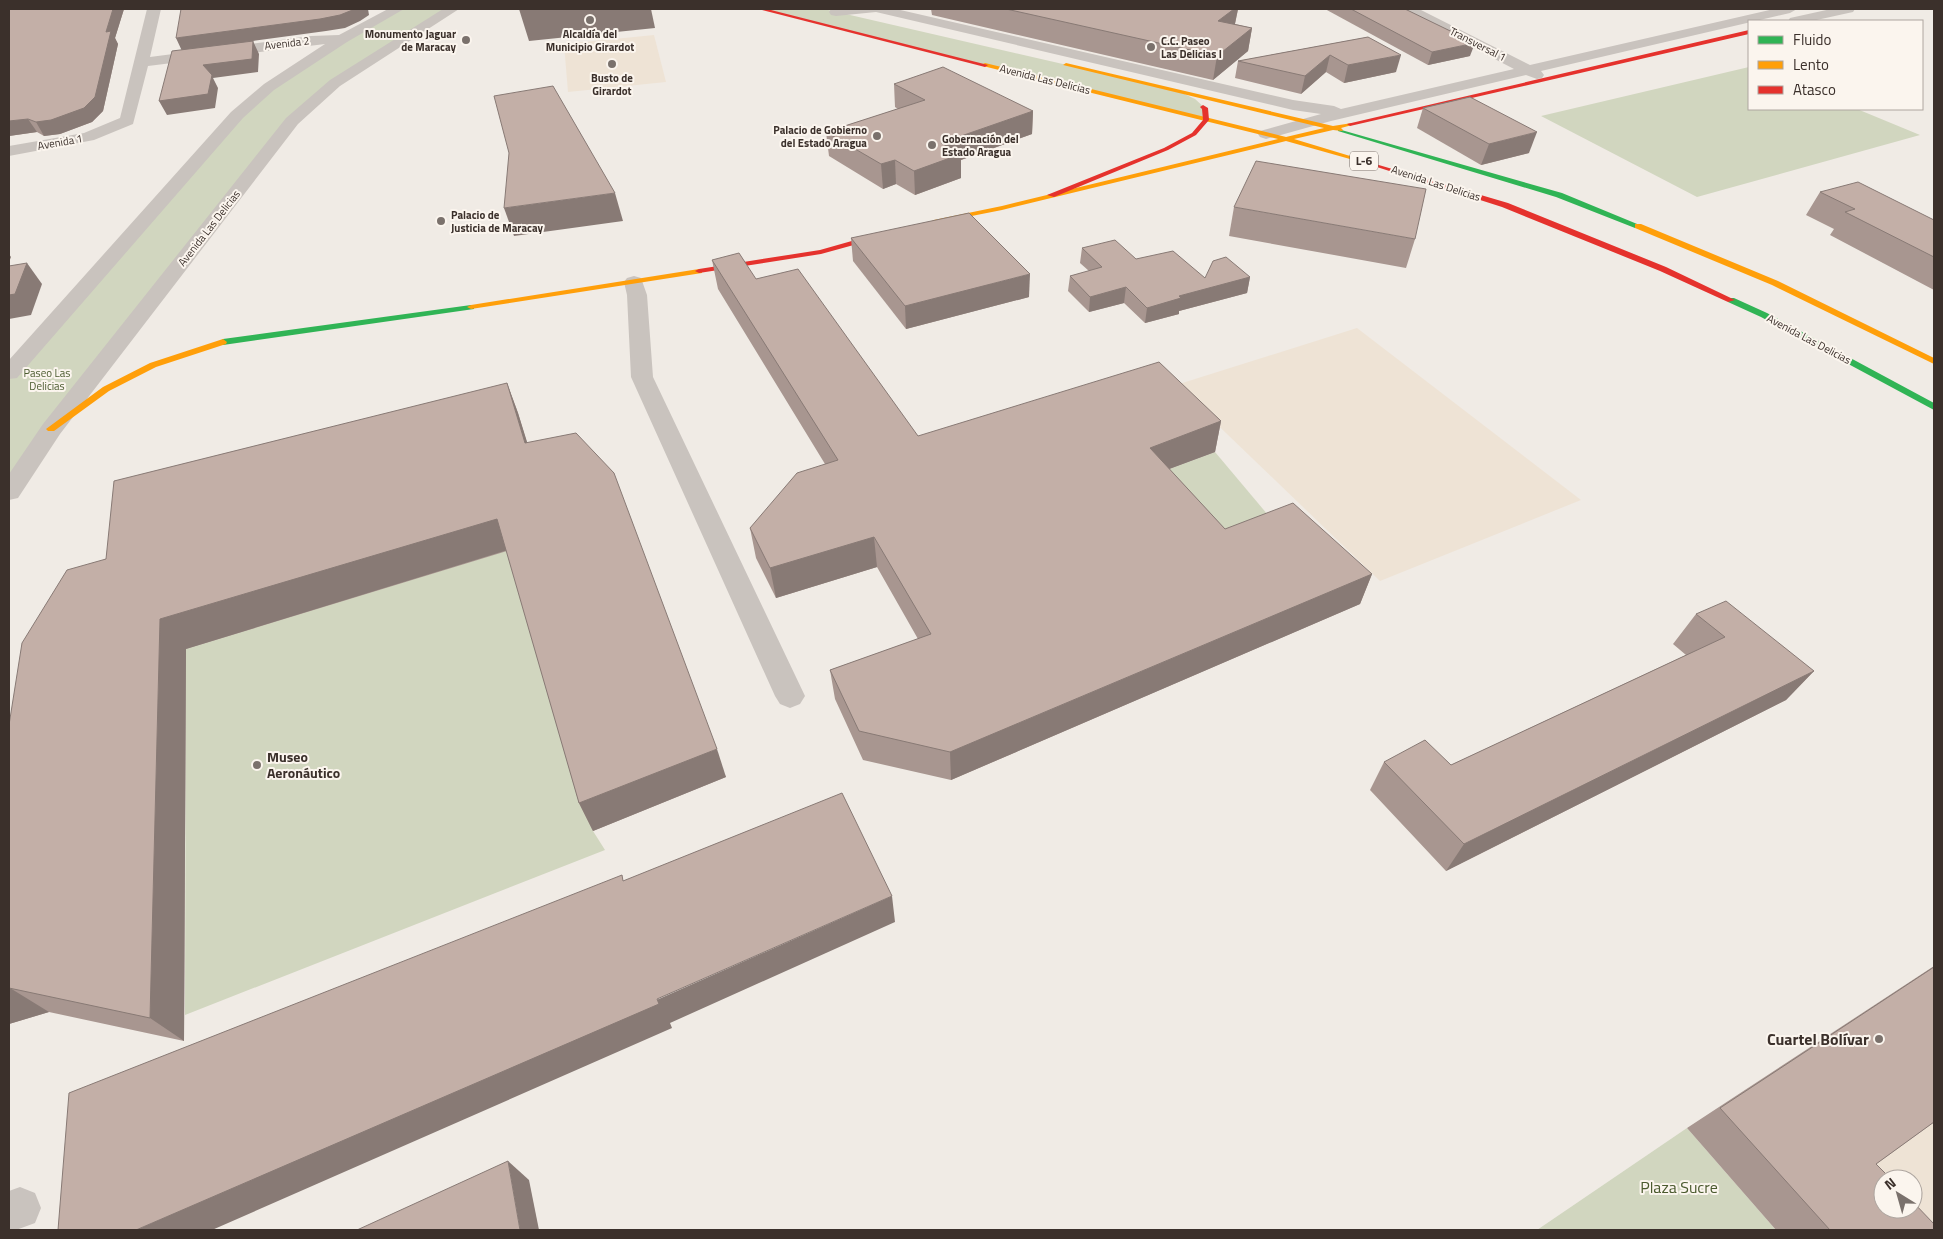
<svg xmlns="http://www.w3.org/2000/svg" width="1943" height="1239" font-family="'Titillium Web',sans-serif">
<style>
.green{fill:#d1d6bf}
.plaza{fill:#eee3d5;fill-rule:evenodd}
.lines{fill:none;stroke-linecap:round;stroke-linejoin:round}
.street{fill:#c9c3be;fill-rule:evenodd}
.fast{fill:#30b455;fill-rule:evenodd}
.slow{fill:#ff9f0a;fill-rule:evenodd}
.jam{fill:#e5322d;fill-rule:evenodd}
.wall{fill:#a89690}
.shaded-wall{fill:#887a75}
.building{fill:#c3afa7;stroke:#887a75}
.poi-dot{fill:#7a716c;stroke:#fbf5ee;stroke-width:2}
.labels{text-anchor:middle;stroke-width:4;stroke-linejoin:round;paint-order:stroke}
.far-poi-label{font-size:11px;font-weight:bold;fill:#3b302b;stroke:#fbf5ee;text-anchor:start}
.far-street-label{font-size:11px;fill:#3b302b;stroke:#fbf5ee}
.far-park-label{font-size:11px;fill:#4a5a2e;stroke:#fbf5ee}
.shield{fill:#fbf5ee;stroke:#756b66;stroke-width:1}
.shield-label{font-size:12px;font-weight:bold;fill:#3b302b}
.poi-label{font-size:14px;font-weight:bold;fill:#3b302b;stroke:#fbf5ee;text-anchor:start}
.near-poi-label{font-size:16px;font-weight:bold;fill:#3b302b;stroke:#fbf5ee;text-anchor:end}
.near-park-label{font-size:16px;fill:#4a5a2e;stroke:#fbf5ee}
</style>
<rect width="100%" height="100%" fill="#f0ebe5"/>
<!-- green -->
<g class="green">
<path d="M397 9H452L393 45 292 121 9 483V373L237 115 342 39Z"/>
<path d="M761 9H824L1176 90 1195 99 1205 108 1206 120Z"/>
<path d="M1749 67V109H1857L1920 135 1697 197 1541 116Z"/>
<path d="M1215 452 1284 534 1217 560 1145 478Z"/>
<path d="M511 549 593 831 605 850 185 1015 186 649Z"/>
<path d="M1687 1128 1776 1230H1537Z"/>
</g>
<!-- plaza -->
<g class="plaza">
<path d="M654 35 666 82 568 92 564 44Z"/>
<path d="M1357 328 1581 500 1380 581 1176 385Z"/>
<path d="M1934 1112V1230H1879L1835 1183ZM1883 1179H1913V1209H1883Z"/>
</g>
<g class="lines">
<!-- street -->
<g class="street">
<path d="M147 9H161L150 57 311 36 339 35 388 9H404L347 42 274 90 243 118 17 378 9 379V360L231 112 264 84 325 44 148 66 133 124 94 140 9 156V146L84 133 120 118Z"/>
<path d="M443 9H459L340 86 298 124 60 434 18 498 9 500V474L43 424 286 118 330 80Z"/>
<path d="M831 9H896L1293 100 1334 106 1341 109 1514 69 1404 12 1403 9H1419L1530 65 1774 9H1797L1790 13 1541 71 1544 75 1542 78 1537 79 1526 75 1331 121 1266 139 1260 137 1258 134 1260 131 1321 114 1293 110 876 12 836 16 831 15 829 12Z"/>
<path d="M1831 9H1855L1853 12 1812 21H1788L1790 18Z"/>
<path d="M634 276 641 278 647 295 653 377 805 696 800 704 790 708 780 704 775 696 631 377 627 295 624 282 627 278Z"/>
<path d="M20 1187 35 1193 41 1208 35 1223 16 1230H9V1191Z"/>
</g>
<!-- fast -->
<g class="fast">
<path d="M1338 129 1562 193 1642 226 1635 228 1556 197 1338 131Z"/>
<path d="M1728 298H1734L1767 313 1934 403V410L1761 317 1728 302Z"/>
<path d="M471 305H474V309L223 345 219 342 223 339Z"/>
</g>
<!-- slow -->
<g class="slow">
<path d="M985 63 1286 137 1324 128 1063 65 1066 63 1333 126 1352 123V125L1341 128 1343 130 1342 131 1333 130 1294 139 1360 159 1357 161 1286 141 1002 210 931 224 930 222 934 220 1002 206 1278 139 983 66V64Z"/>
<path d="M1635 224H1641L1778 281 1934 358V364L1772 285 1635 228Z"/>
<path d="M699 269H702V273L471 309 467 307 471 305Z"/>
<path d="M223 339 227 342 226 344 156 367 109 391 54 431H48L46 429 103 387 150 363Z"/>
</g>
<!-- jam -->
<g class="jam">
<path d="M758 9H767L988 65 985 67Z"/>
<path d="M1749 30V34L1350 126 1347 124Z"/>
<path d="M1203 105 1208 108 1209 120 1196 135 1168 150 1054 197 1047 195 1164 148 1192 133 1203 120 1202 109 1200 107Z"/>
<path d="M1355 158 1508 203 1666 267 1735 300 1728 302 1660 271 1502 207 1355 160Z"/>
<path d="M887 231 891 233 890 235 821 254 699 273 695 271 699 269 820 250Z"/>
</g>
</g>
<!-- wall -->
<g class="wall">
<path d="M9 9H124L115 38 118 44 103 111 92 122 60 134 44 136 37 132 9 136Z"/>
<path d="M931 9H1238L1235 24 1252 28 1248 51 1213 80 932 15Z"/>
<path d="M1325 9H1405L1470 56 1428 65Z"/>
<path d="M1368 37 1396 72 1344 83 1326 72 1301 94 1235 78 1238 61Z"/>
<path d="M894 84 1033 111 1032 134 961 160V178L915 195 896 184 883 189 829 156 826 132 898 109 895 107Z"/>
<path d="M1423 108 1529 153 1481 165 1417 128Z"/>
<path d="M1820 192 1934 220V290L1830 235 1834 229 1806 215Z"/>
<path d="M1234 207 1415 239 1406 268 1229 236Z"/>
<path d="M851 238 1029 297 906 329 853 261Z"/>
<path d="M1082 248 1136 259 1205 278 1250 277 1247 293 1179 311V314L1145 323 1124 303 1089 312 1068 291 1070 276 1089 271 1080 263Z"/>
<path d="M712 260 756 279 918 436 1221 421 1215 452 1169 469 1225 529 1372 574 1360 604 951 780 863 760 835 699 830 670 918 639 877 567 776 598 756 558 750 528 825 464 718 289Z"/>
<path d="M507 383 518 413 527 443 726 777 593 831 579 803 507 551 186 649 184 1041 49 1012 9 1024V725L106 559Z"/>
<path d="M1696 614 1814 671 1786 700 1446 871 1370 790 1384 762 1451 765 1686 655 1673 644Z"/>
<path d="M1934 966V1122L1876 1164 1934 1230H1776L1687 1128Z"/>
</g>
<!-- shaded-wall -->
<g class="shaded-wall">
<path d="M113 9H124L115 38 118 44 103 111 92 122 60 134 44 136 36 122 106 32Z"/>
<path d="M355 9H368L369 15 360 21 345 28 326 31 253 41 259 54 258 72 213 78 218 88 215 108 167 115 159 101 182 51 176 38Z"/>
<path d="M519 9H651L655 28 529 41Z"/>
<path d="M1234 9H1238L1234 28 1218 21Z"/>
<path d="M1252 28 1248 51 1213 80 1217 56Z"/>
<path d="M1475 43 1470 56 1428 65 1432 52Z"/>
<path d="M1330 55 1326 72 1301 94 1305 76Z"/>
<path d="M1401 55 1396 72 1344 83 1348 65Z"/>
<path d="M1033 111 1032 134 961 160V178L915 195 914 171 941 143Z"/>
<path d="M28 119 37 132 9 136V121Z"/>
<path d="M1537 132 1529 153 1481 165 1489 144Z"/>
<path d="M895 160 896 184 883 189 881 164Z"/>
<path d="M615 193 623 221 514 236 504 208Z"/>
<path d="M9 254 11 257 9 262Z"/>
<path d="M27 263 42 284 31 315 9 319V295Z"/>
<path d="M1030 274 1029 297 906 329 905 306Z"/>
<path d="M1250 277 1247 293 1179 311V314L1145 323 1147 308 1179 296Z"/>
<path d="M1126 287 1124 303 1089 312 1090 297Z"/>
<path d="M507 383 518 413 537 474 525 443Z"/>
<path d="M1221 421 1215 452 1145 478 1150 448Z"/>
<path d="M497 519 511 549 186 649 184 1041 150 1018 160 619Z"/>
<path d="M874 537 877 567 776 598 770 568Z"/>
<path d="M1372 574 1360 604 951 780 950 752Z"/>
<path d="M1814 671 1786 700 1446 871 1464 844Z"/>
<path d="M717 749 726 777 593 831 579 803Z"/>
<path d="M892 896 895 922 670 1023 672 1028 212 1230H136Z"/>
<path d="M9 988H10L49 1012 9 1024Z"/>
<path d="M508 1161 529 1180 539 1230H520Z"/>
</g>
<!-- building -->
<g class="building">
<path d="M9 9H113L106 32 111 31 95 97 84 108 51 120 36 122 28 119 9 121Z"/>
<path d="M181 9H355L340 15 320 19 176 38Z"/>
<path d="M1006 9H1234L1218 21 1252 28 1217 56Z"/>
<path d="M1351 9H1405L1475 43 1432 52Z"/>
<path d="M1368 37 1401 55 1348 65 1330 55 1305 76 1238 61Z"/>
<path d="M253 41 252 59 203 65 212 75 208 94 159 101 172 51Z"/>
<path d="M943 67 1033 111 941 143 961 154 914 171 895 160 881 164 826 132 925 100 894 84Z"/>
<path d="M553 86 615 193 504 208 509 153 494 96Z"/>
<path d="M1470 97 1537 132 1489 144 1423 108Z"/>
<path d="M1256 161 1426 189 1415 239 1234 207Z"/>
<path d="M1858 182 1934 220V257L1845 212 1855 209 1820 192Z"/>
<path d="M969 213 1030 274 905 306 851 238Z"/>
<path d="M1115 240 1136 259 1173 251 1205 278 1213 261 1226 257 1250 277 1179 296 1181 298 1147 308 1126 287 1090 297 1070 276 1102 267 1082 248Z"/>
<path d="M739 253 756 279 798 269 918 436 1159 362 1221 421 1150 448 1225 529 1293 503 1372 574 950 752 859 731 830 670 931 634 874 537 770 568 750 528 797 473 838 460 712 260Z"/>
<path d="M27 263 15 294 9 295V266Z"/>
<path d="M507 383 525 443 576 433 614 473 717 749 579 803 497 519 160 619 150 1018 9 988V725L22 643 67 570 106 559 114 481Z"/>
<path d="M1726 601 1814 671 1464 844 1384 762 1425 740 1451 765 1725 637 1696 614Z"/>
<path d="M842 793 892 896 657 999 659 1004 136 1230H58L69 1093 622 875 623 881Z"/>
<path d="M1934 967V1122L1876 1164 1891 1179H1883V1209H1913V1202L1934 1224V1230H1830L1720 1108Z"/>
<path d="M508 1161 520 1230H357Z"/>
</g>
<!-- markers -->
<g class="poi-dot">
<circle cx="590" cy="20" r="5"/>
<circle cx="466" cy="40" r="5"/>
<circle cx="1151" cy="47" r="5"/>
<circle cx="612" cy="64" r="5"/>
<circle cx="877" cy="136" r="5"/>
<circle cx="932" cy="145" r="5"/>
<circle cx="441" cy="221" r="5"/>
<circle cx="257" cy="765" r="5"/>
<circle cx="1879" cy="1039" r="5"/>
</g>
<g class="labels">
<!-- far-poi labels -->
<g class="far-poi-label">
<text x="456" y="38" text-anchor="end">Monumento Jaguar<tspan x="456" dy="13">de Maracay</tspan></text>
<text x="590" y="38" text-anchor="middle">Alcaldía del<tspan x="590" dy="13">Municipio Girardot</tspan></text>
<text x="1161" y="45">C.C. Paseo<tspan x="1161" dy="13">Las Delicias I</tspan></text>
<text x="612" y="82" text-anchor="middle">Busto de<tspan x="612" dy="13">Girardot</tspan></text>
<text x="867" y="134" text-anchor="end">Palacio de Gobierno<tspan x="867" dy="13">del Estado Aragua</tspan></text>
<text x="942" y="143">Gobernación del<tspan x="942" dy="13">Estado Aragua</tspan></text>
<text x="451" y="219">Palacio de<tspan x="451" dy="13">Justicia de Maracay</tspan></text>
</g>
<!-- far-street labels -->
<g class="far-street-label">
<text transform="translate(287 43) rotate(-7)" y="4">Avenida 2</text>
<text transform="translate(1478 44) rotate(27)" y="4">Transversal 1</text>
<text transform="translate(1045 79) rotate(14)" y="4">Avenida Las Delicias</text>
<text transform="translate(60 142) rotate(-10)" y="4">Avenida 1</text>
<text transform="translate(1436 183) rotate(18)" y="4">Avenida Las Delicias</text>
<text transform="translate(209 228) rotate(-52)" y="4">Avenida Las Delicias</text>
<text transform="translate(1809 339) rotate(28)" y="4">Avenida Las Delicias</text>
</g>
<!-- far-park labels -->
<g class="far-park-label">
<text x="47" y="377">Paseo Las<tspan x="47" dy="13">Delicias</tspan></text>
</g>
<!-- shield labels -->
<rect class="shield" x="1350" y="151.5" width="28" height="19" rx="4"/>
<g class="shield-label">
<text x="1364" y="165">L-6</text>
</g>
<!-- poi labels -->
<g class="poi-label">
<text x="267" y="762">Museo<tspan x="267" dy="16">Aeronáutico</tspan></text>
</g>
<!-- near-poi labels -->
<g class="near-poi-label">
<text x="1869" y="1045">Cuartel Bolívar</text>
</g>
<!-- near-park labels -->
<g class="near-park-label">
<text x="1679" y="1193">Plaza Sucre</text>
</g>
</g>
<!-- border -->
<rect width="1943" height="1239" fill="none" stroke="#3b302b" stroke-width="20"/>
<!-- legend -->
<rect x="1748" y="20" width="175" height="90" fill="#fbf5ee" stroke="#aea6a0"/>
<rect x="1758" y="36" width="25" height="8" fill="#30b455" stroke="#aea6a0"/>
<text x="1793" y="45" font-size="15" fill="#3b302b">Fluido</text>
<rect x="1758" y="61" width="25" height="8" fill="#ff9f0a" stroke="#aea6a0"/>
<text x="1793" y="70" font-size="15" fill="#3b302b">Lento</text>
<rect x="1758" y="86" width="25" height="8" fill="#e5322d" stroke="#aea6a0"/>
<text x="1793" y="95" font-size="15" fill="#3b302b">Atasco</text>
<!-- north arrow -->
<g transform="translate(1898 1194) rotate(323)"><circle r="24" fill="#fbf5ee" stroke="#aea6a0"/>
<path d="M0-4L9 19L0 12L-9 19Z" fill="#7a716c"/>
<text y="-8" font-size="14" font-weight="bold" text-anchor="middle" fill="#3b302b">N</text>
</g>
</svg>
